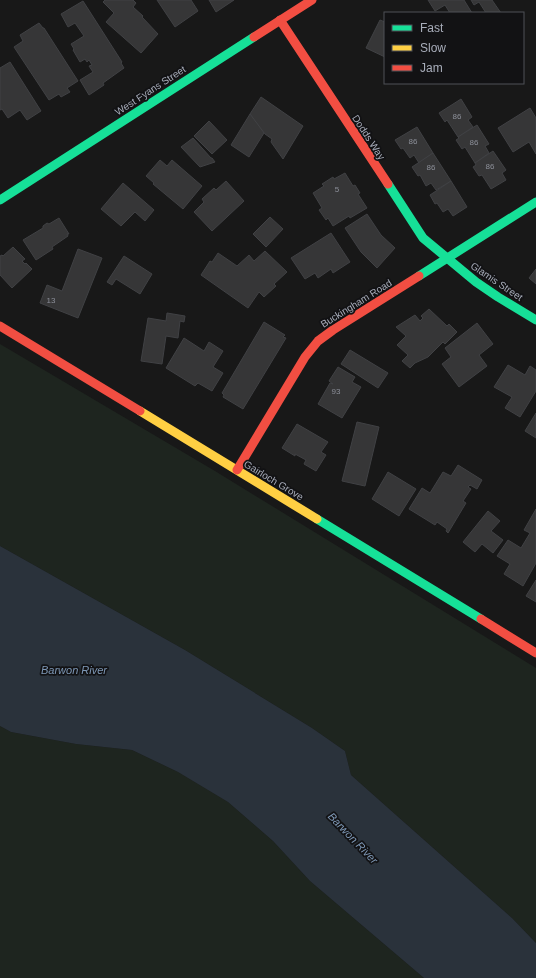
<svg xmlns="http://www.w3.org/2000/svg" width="536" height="978" font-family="Arial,sans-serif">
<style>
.green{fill:#1e251f}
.water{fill:#2a323b}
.building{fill:#363637;stroke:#404144}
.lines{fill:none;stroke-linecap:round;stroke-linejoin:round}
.fast{stroke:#16e098;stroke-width:9}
.slow{stroke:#ffcf43;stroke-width:9}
.jam{stroke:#f24e42;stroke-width:9}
.labels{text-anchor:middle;stroke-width:3.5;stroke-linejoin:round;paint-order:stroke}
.number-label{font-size:8px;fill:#8c8f99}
.street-label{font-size:10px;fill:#a8adba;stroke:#121214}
.water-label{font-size:11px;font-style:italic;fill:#7e98b6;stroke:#121214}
</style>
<rect width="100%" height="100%" fill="#181818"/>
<!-- green -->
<g class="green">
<path d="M0 344 215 471 536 668V943L512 918 351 775 345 751 312 728 185 650 0 546Z"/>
<path d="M0 726 11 732 76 744 132 750 178 772 228 802 273 841 310 881 424 978H0Z"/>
</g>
<!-- water -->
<path class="water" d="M0 546 185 650 312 728 345 751 351 775 512 918 536 943V978H424L310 881 273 841 228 802 178 772 132 750 76 744 11 732 0 726Z"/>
<!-- building -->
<g class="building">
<path d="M105 0H133L136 3 133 7 143 16 142 17 158 34 141 53 106 22 114 13 103 2Z"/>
<path d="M157 0H191L198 11 175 27Z"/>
<path d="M209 0H234L216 12Z"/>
<path d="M428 0H464L472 13H450L445 5 435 11Z"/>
<path d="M471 0H492L501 13H486L479 2 474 5Z"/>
<path d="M83 1 122 62 121 63 124 68 103 83 104 85 89 95 80 80 93 72 89 66 92 65 89 60 87 62 85 59 80 62 73 50 74 49 71 44 84 36 75 23 68 27 61 14Z"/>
<path d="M380 20 385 22V57L366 48Z"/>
<path d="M39 23 43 28H44L78 81 67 88 70 92 61 97 59 94 49 100 14 47 23 41 20 35Z"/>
<path d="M10 62 41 111 27 120 20 110 8 118 2 109 0 110V68Z"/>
<path d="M261 97 303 126 283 159 271 142 272 139 265 134 250 114Z"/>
<path d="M461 99 472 117 468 120 473 127 458 137 447 120 445 122 439 113Z"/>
<path d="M530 108 536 118V154L529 142 513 152 498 128Z"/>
<path d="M250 114 264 133 249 157 231 145Z"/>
<path d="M209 121 227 140 212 154 194 136Z"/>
<path d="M477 125 489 144 485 146 489 153 475 163 465 147 462 149 456 140 459 138 458 137Z"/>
<path d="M417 127 433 153 419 163 414 155 410 158 403 148 401 149 395 140Z"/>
<path d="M193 138 211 158H212L215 162 200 167 181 147Z"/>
<path d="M493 151 506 170 502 173 506 180 491 189 482 175 479 176 473 167 476 165 475 163Z"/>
<path d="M433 153 451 181 436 190 431 183 426 186 420 175 418 176 412 167Z"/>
<path d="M160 160 167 166 172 160 202 186 183 209 153 184 154 183 146 176Z"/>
<path d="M345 173 353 186 355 185 360 193 358 194 367 208 350 218 349 216 333 226 328 218 326 220 319 210 322 208 313 193 324 186 322 184 333 177 334 179Z"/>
<path d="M226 181 244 201 212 231 194 212 204 202 202 199 214 188 216 190Z"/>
<path d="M451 181 467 207 453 216 448 209 443 212 437 203 435 204 430 195Z"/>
<path d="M123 183 154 210 145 221 135 212 121 226 101 209Z"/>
<path d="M367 214 381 235 395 248 377 268 361 252 345 228Z"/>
<path d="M270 217 283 229 266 247 253 234Z"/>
<path d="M59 218 69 234H67L68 236 52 247 53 249 36 260 23 240 43 228V226L47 223 49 224Z"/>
<path d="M331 233 350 262 333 273 331 269 318 278 315 273 305 279 291 258Z"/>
<path d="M13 247 25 259 22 261 25 264 26 263 32 269 12 288 0 275V256L2 255 3 256Z"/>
<path d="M78 249 102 258 78 318 40 303 47 285 62 291Z"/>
<path d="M265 251 287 272 274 284 276 286 264 297 259 292 248 308 201 275 210 261 212 262 218 253 237 266 249 255 254 261Z"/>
<path d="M124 256 152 274 140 294 116 279 112 285 107 282Z"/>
<path d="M536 269V284L529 278Z"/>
<path d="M429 309 447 326 449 324 457 332 445 344 443 342 428 357 415 363 410 368 402 361 408 355 397 345 406 336 396 327 415 315 420 321 423 318 421 316Z"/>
<path d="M167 313 185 316 184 322 180 321 178 338 166 336 162 364 141 361 148 318 166 321Z"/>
<path d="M264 322 285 335 283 337 286 338 243 409 223 397 224 395 222 393Z"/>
<path d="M477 323 493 344 479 355 487 366 459 387 442 364 451 357 445 348Z"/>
<path d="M184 338 204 351 209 342 223 351 213 367 223 373 212 391 198 383 195 386 166 368Z"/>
<path d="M350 350 388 373 378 388 341 364Z"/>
<path d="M508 365 525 375 530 366 536 370V391L520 417 505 408 512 397 494 387Z"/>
<path d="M338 367 355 377 352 382 361 387 342 418 318 404 330 383 333 384 329 381Z"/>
<path d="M536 413V438L525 431Z"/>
<path d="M357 422 379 427 365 486 342 481Z"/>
<path d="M297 424 328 442 321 452 326 455 316 471 304 464 306 460 295 454V456L282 448Z"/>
<path d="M458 465 482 480 477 489 470 485 468 487 471 489 463 501 466 503 448 533 446 531 447 529 437 522 435 525 409 509 422 488 430 493 443 472 451 476Z"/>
<path d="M388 472 416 489 399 516 372 499Z"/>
<path d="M536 509V563L523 586 504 574 510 564 497 556 508 540 521 548 530 533 524 530Z"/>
<path d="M488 511 500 521 491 531 503 540 493 553 482 544 475 552 463 542Z"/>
<path d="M536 580V602L526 596Z"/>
</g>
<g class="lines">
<!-- fast -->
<g class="fast">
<path d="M388 184 423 238 476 282 498 297 536 320"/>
<path d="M0 200 254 37"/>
<path d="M419 276 536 202"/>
<path d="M317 519 481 619"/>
</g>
<!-- slow -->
<path class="slow" d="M140 411 317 519"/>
<!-- jam -->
<g class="jam">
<path d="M280 20 388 184"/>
<path d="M254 37 312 0"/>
<path d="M0 326 140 411"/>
<path d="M237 470 305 357 318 341 333 330 419 276"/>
<path d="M481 619 536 653"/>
</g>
</g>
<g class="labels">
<!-- number labels -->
<g class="number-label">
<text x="457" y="119">86</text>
<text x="413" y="144">86</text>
<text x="474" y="145">86</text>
<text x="490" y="169">86</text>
<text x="431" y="170">86</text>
<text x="337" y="192">5</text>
<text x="51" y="303">13</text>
<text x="336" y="394">93</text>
</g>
<!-- street labels -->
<g class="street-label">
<text transform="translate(150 90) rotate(-33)" y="4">West Fyans Street</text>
<text transform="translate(369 137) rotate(57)" y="4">Dodds Way</text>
<text transform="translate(497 281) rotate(34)" y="4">Glamis Street</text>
<text transform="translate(356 303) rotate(-32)" y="4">Buckingham Road</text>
<text transform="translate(274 480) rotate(31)" y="4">Gairloch Grove</text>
</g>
<!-- water labels -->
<g class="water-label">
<text x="74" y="674">Barwon River</text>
<text transform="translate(353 838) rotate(46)" y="4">Barwon River</text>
</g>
</g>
<!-- legend -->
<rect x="384" y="12" width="140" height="72" fill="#121214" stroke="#4e5056"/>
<rect x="392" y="25" width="20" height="6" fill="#16e098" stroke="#4e5056"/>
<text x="420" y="32" font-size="12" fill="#a8adba">Fast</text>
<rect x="392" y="45" width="20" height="6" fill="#ffcf43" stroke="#4e5056"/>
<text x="420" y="52" font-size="12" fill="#a8adba">Slow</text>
<rect x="392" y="65" width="20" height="6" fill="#f24e42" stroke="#4e5056"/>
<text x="420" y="72" font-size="12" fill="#a8adba">Jam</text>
</svg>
